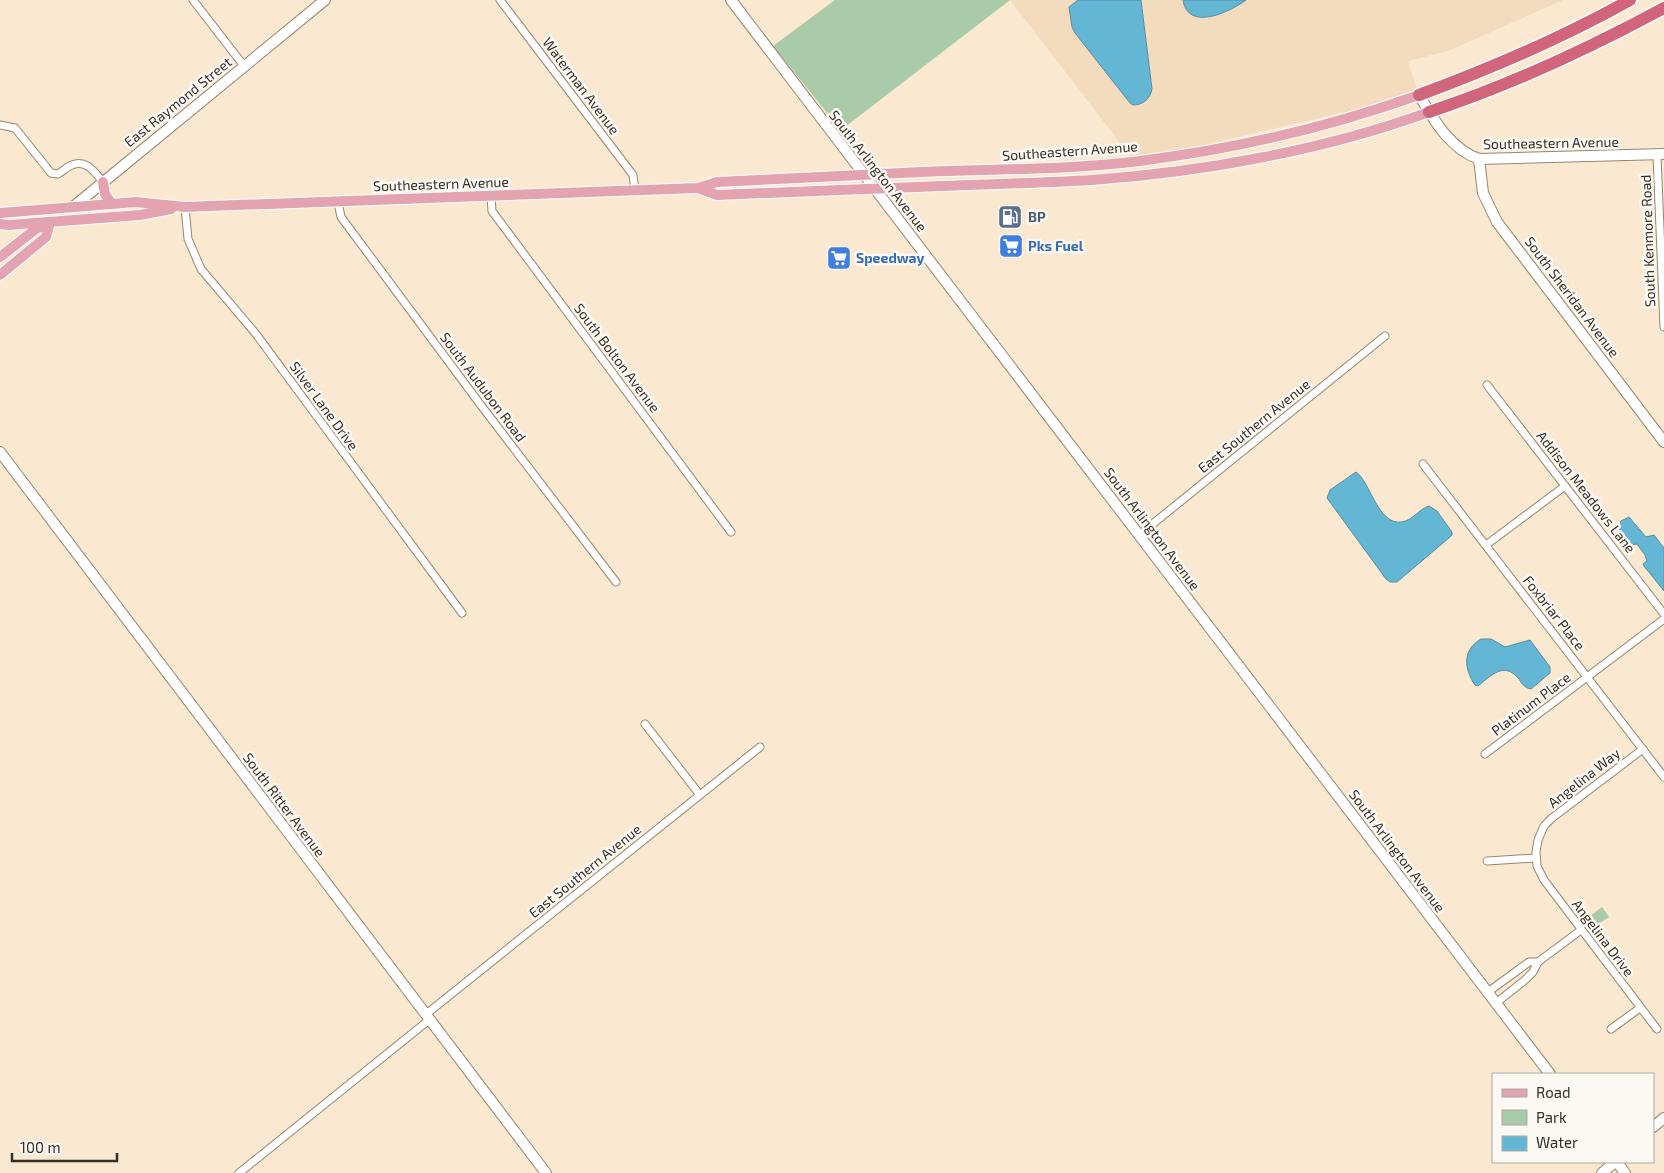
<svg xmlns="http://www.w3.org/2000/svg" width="1664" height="1173" font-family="'Exo 2',sans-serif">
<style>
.built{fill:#f3dbbe}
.green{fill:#aacba9}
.water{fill:#64b6d5;stroke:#568ea0}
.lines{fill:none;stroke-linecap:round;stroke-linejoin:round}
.street-casing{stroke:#978670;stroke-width:9}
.secondary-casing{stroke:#978670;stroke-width:12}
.primary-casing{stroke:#fff;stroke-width:12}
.highway-casing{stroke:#fff;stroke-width:15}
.street{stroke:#fff;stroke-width:7}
.secondary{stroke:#fff;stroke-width:10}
.primary{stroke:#e3a3b0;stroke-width:10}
.highway{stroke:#d0657b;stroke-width:12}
.labels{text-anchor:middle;stroke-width:5;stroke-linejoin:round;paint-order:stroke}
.street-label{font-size:14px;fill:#362f26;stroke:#fcf8f3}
.service-label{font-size:14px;font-weight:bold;fill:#4e5e75;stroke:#fcf8f3;text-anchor:start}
.shop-label{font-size:14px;font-weight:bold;fill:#366cbe;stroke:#fcf8f3;text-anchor:start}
</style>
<rect width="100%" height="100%" fill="#fbe8d0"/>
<!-- built -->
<path class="built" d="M1010 0H1563L1448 51 1408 61 1419 95 1134 161Z"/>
<!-- green -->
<g class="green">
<path d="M835 0H1010L841 130 773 46Z"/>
<path d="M1602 907 1609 917 1597 925 1590 916Z"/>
</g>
<!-- water -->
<g class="water">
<path d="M1078 0H1141L1152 89C1150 99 1143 105 1133 105L1130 103 1075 33 1072 27 1069 7Z"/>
<path d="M1183 0H1246C1230 12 1188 32 1183 0Z"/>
<path d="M1356 472C1370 481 1378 526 1402 522 1413 520 1419 509 1429 506L1437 511 1452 532V535L1450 537 1397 582H1390L1386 579 1327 498 1330 490Z"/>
<path d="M1629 517 1646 537 1654 535 1664 548V591L1644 566 1643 564 1647 561 1645 555 1637 544 1629 545C1622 537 1617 531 1621 521Z"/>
<path d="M1481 639H1491L1505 647 1530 640 1550 667V673L1531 689C1525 688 1522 684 1519 679 1504 661 1492 675 1478 686L1475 685C1464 669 1462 650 1481 639Z"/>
</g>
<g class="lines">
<defs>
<g id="street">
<path d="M193 0 244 66"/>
<path d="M500 0 633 175 635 190"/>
<path d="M0 125 15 128 51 173 58 174C63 171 68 166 72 165 87 159 95 173 103 182"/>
<path d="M1657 155 1664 327"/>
<path d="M491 196 492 211 731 532"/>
<path d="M338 202 341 217 480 404 616 582"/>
<path d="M185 207 188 239 201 269 256 334 462 613"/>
<path d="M1487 385 1664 614"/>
<path d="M1423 464 1664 777"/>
<path d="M1139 535 1385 336"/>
<path d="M1486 545 1565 486"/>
<path d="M645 724 700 795"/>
<path d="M1643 749 1552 818 1544 826 1538 840 1536 852 1537 866 1544 880 1657 1029"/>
<path d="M1485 754 1664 619"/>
<path d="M1487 861 1536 858"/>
<path d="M1488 992 1529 962H1538"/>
<path d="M1496 1003 1525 980 1533 972 1538 962 1581 930"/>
<path d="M425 1015 760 747"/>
<path d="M1611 1029 1640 1008"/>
<path d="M239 1173 429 1020"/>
</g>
<g id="secondary">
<path d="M731 0 1550 1074"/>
<path d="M1419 95C1434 120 1450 149 1479 159L1664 154"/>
<path d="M1479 159 1483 193 1497 222 1664 442"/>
<path d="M73 207 325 0"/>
<path d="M0 452 546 1173"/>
<path d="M1653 1127 1664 1118"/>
<path d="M1617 1162 1625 1173"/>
<path d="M1602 1173 1615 1162"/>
</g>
<g id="primary">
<path d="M103 182 105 194 112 204"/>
<path d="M698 188 717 195C792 192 866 189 941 186 991 184 1042 183 1092 180 1203 172 1325 150 1429 112"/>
<path d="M0 213 136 202 185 207 698 188 717 182C785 179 853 175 921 172 994 169 1067 170 1140 161 1235 149 1329 127 1419 95"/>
<path d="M0 224 9 225 140 215 171 209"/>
<path d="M0 257 37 228 46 226"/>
<path d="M0 275 46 237 49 226"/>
</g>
<g id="highway">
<path d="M1419 95C1492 68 1562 38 1630 0"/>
<path d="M1429 112C1511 85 1588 49 1664 8"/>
</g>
</defs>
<!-- street casing -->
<use href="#street" class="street-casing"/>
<!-- secondary casing -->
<use href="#secondary" class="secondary-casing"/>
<!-- primary casing -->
<use href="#primary" class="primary-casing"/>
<!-- highway casing -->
<use href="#highway" class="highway-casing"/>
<!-- street -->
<use href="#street" class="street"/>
<!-- secondary -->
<use href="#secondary" class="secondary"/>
<!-- primary -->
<use href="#primary" class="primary"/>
<!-- highway -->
<use href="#highway" class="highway"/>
</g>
<!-- icons -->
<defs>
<symbol id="fuel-square" viewBox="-11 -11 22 22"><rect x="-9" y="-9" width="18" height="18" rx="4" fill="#5c6f8a" stroke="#fcf8f3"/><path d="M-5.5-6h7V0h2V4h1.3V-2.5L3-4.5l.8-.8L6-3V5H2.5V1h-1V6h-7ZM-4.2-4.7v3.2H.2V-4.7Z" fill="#fff"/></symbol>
<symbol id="supermarket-square" viewBox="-11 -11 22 22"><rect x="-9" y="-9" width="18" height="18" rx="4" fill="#3f7fe0" stroke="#fcf8f3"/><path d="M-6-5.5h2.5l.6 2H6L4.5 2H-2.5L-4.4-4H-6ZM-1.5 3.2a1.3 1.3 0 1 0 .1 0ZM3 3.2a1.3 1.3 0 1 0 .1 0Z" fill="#fff"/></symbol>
</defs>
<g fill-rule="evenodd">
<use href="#fuel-square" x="996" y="203" width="28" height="28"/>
<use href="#supermarket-square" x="997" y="232" width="28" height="28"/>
<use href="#supermarket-square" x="825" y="244" width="28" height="28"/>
</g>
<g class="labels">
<!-- street labels -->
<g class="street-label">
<text transform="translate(581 86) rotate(53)" y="5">Waterman Avenue</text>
<text transform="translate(178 102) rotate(-39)" y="5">East Raymond Street</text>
<text transform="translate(1551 143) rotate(-1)" y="5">Southeastern Avenue</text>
<text transform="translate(1070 151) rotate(-4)" y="5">Southeastern Avenue</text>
<text transform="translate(878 171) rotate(52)" y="5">South Arlington Avenue</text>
<text transform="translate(441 184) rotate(-2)" y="5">Southeastern Avenue</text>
<text transform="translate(1648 241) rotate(-92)" y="5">South Kenmore Road</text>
<text transform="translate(1572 297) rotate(53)" y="5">South Sheridan Avenue</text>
<text transform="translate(617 358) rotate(53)" y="5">South Bolton Avenue</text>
<text transform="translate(483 387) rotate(53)" y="5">South Audubon Road</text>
<text transform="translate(324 406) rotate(54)" y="5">Silver Lane Drive</text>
<text transform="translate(1254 426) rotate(-39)" y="5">East Southern Avenue</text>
<text transform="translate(1586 492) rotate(52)" y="5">Addison Meadows Lane</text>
<text transform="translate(1152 529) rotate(53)" y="5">South Arlington Avenue</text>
<text transform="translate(1554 613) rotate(52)" y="5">Foxbriar Place</text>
<text transform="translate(1531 704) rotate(-37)" y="5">Platinum Place</text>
<text transform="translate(1584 778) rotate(-38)" y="5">Angelina Way</text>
<text transform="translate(284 805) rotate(53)" y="5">South Ritter Avenue</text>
<text transform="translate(1397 851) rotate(53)" y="5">South Arlington Avenue</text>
<text transform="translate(585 871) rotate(-39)" y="5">East Southern Avenue</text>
<text transform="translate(1603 938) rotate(53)" y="5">Angelina Drive</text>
</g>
<!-- service labels -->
<g class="service-label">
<text x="1028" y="222">BP</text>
</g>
<!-- shop labels -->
<g class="shop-label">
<text x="1028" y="251">Pks Fuel</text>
<text x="856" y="263">Speedway</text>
</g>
</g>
<!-- legend -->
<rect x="1492" y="1073" width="162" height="90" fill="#fcf8f3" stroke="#ada8a1"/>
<rect x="1502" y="1089" width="25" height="8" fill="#e3a3b0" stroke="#ada8a1"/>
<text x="1536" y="1098" font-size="15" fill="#362f26">Road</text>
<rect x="1502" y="1110" width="25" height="15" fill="#aacba9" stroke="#ada8a1"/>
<text x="1536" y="1123" font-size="15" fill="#362f26">Park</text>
<rect x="1502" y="1136" width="25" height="15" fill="#64b6d5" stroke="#ada8a1"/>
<text x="1536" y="1148" font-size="15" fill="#362f26">Water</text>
<!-- scale -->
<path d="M12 1153v8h105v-8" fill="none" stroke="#362f26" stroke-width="2.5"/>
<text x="20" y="1153" font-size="15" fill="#362f26" stroke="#fcf8f3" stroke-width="4" paint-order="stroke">100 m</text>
</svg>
